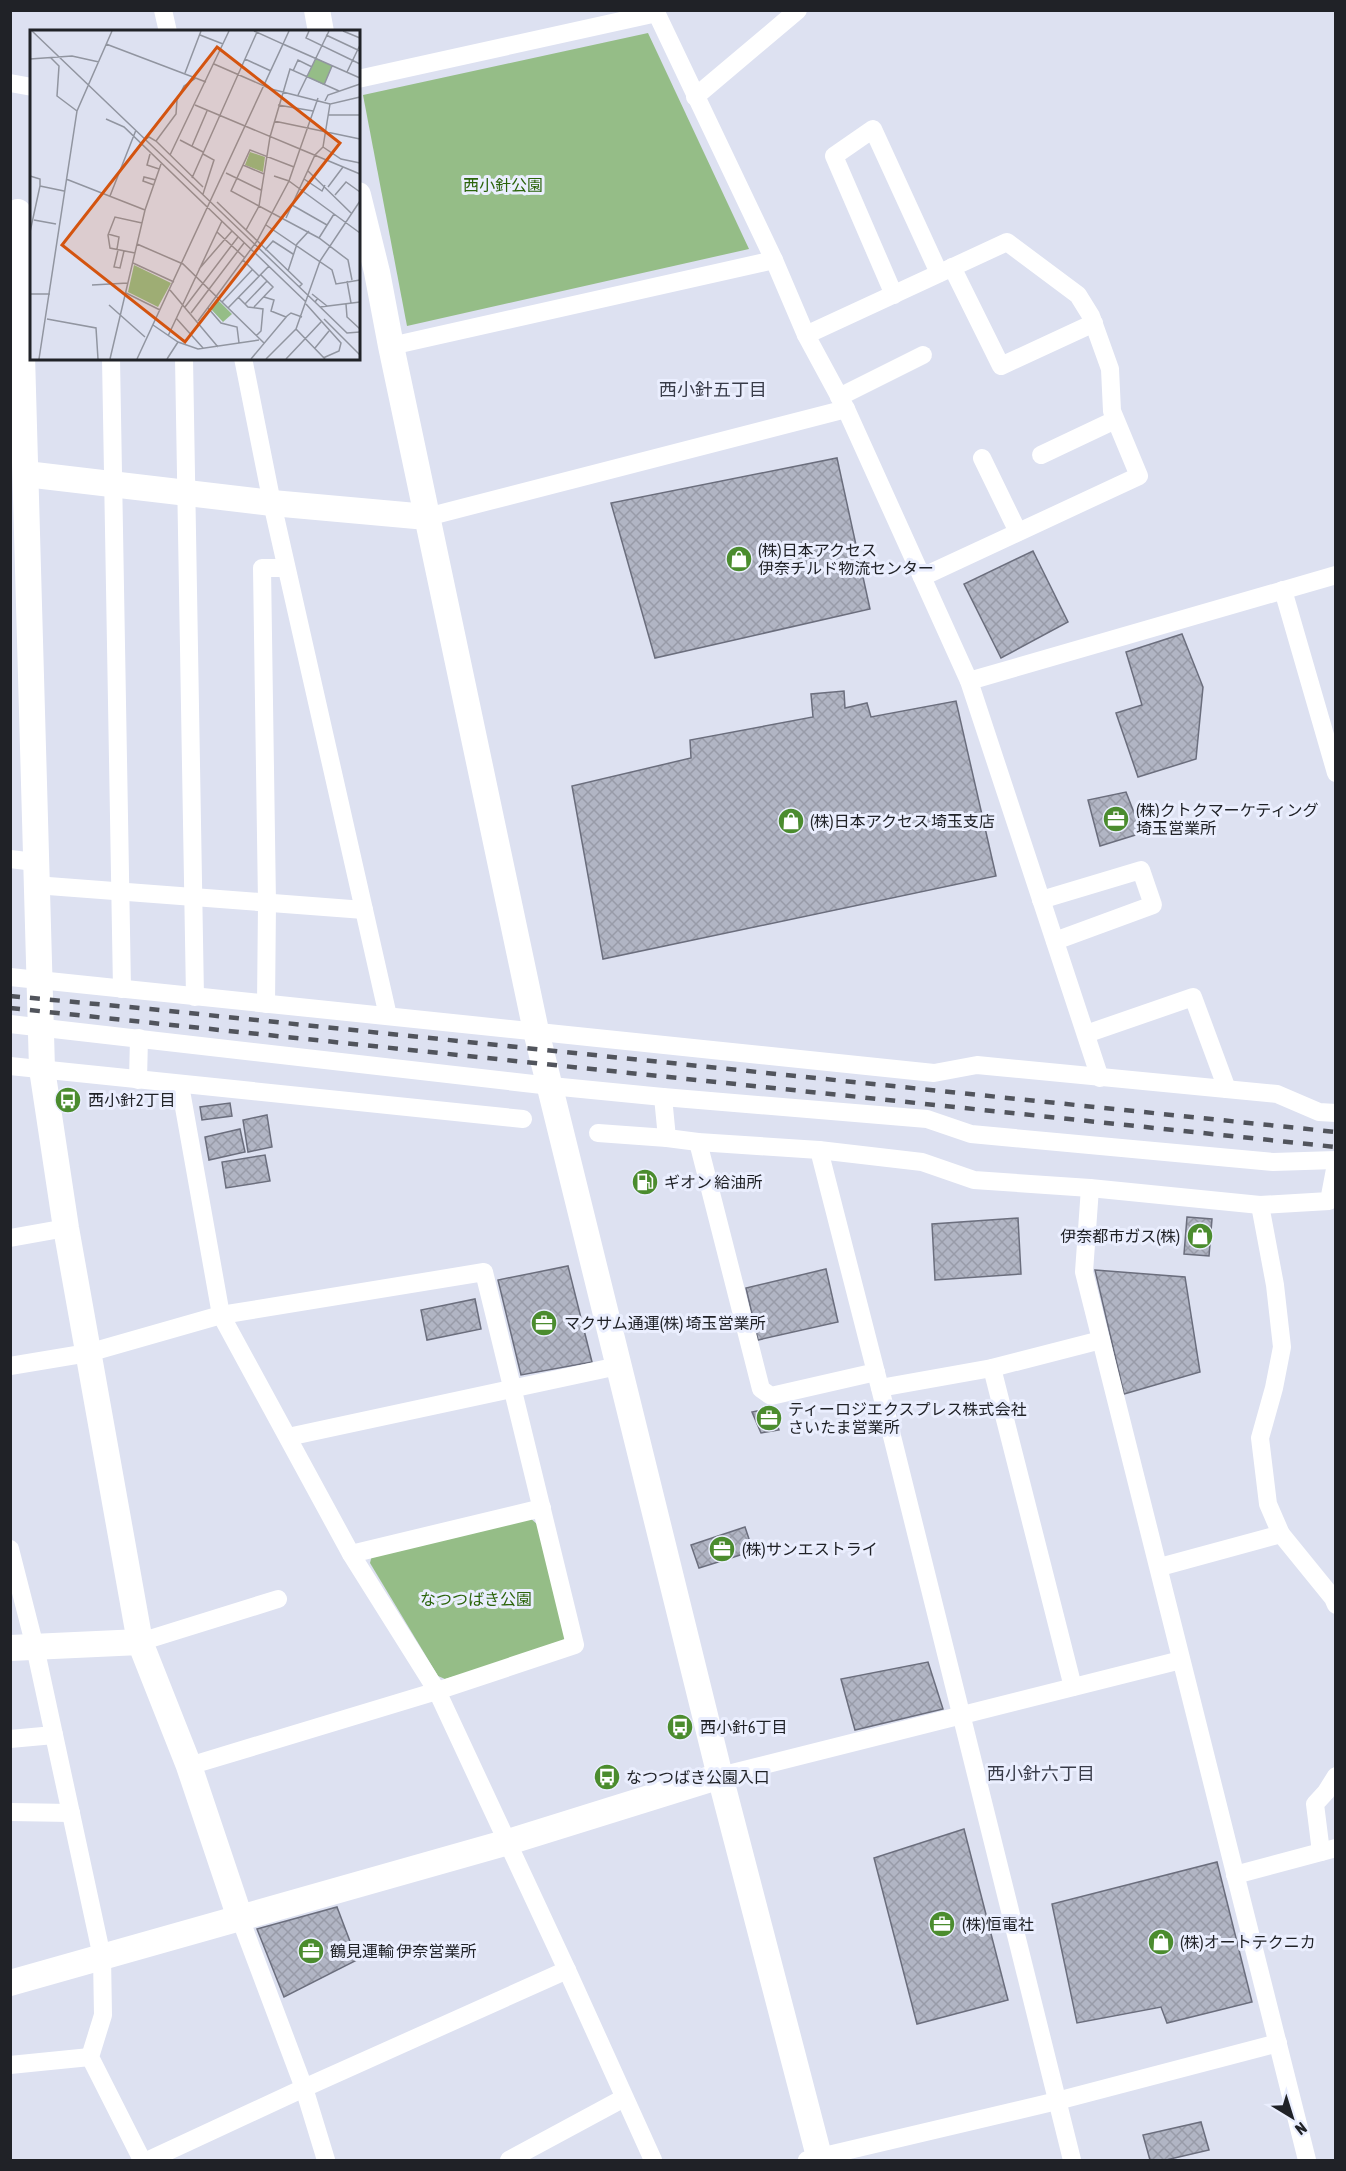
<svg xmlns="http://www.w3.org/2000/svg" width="1346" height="2171" font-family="'Asap Condensed','Noto Sans JP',sans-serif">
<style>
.park{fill:#95bd87}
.building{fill:url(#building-cross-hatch);stroke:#6b6e7d;stroke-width:1.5}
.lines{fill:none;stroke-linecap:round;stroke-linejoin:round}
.street{stroke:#fff;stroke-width:18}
.secondary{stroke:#fff;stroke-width:26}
.rail{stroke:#51545c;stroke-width:4.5;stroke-dasharray:10 10;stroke-linecap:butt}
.labels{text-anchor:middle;stroke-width:6;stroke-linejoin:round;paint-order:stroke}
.park-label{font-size:16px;fill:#2b640b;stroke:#eaeefe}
.poi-label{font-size:16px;fill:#202227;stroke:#eaeefe;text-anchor:start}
.neighbourhood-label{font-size:18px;fill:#393c49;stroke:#eaeefe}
.inset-road{fill:none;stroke:#9195a0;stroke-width:1.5}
.view{fill:#d4540f;fill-opacity:0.15;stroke:#d4540f;stroke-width:3}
.inset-edge{fill:none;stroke:#202227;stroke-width:3}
</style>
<defs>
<pattern id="building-cross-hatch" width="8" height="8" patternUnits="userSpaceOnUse" patternTransform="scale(1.5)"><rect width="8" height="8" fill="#b1b5c4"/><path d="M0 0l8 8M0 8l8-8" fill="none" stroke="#989ba8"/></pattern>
</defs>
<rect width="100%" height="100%" fill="#dde1f1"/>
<!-- park -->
<g class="park">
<path d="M648 33 749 249 407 326 363 95Z"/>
<path d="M529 1517 538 1525 566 1636 561 1646 445 1679 438 1676 370 1563 372 1555Z"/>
</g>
<!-- building -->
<g class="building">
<path d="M837 458 870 609 655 658 611 503Z"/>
<path d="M1033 551 1068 622 1001 658 964 584Z"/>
<path d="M1182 634 1203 687 1196 759 1138 777 1116 713 1142 705 1126 652Z"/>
<path d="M844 691 845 708 867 703 871 717 956 701 996 876 603 959 572 786 691 758 690 740 813 717 811 694Z"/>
<path d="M1126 792 1142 833 1100 846 1088 800Z"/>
<path d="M230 1103 232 1116 202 1120 200 1107Z"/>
<path d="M267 1115 272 1147 248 1152 243 1120Z"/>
<path d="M240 1129 245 1152 209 1160 205 1137Z"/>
<path d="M265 1155 270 1181 226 1188 222 1162Z"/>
<path d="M1187 1217 1212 1219 1209 1256 1184 1254Z"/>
<path d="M1018 1218 1021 1274 935 1280 932 1224Z"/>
<path d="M568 1266 592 1362 521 1375 498 1280Z"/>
<path d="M826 1269 838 1322 758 1340 746 1288Z"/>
<path d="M1095 1270 1185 1277 1200 1372 1124 1394Z"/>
<path d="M475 1299 481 1329 427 1340 421 1310Z"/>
<path d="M772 1408 779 1430 761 1433 752 1412Z"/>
<path d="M745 1527 753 1551 699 1568 691 1545Z"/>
<path d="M928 1662 943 1709 855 1730 841 1679Z"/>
<path d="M964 1829 1008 2000 917 2024 874 1858Z"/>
<path d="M1217 1862 1252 2002 1167 2023 1161 2007 1077 2023 1052 1904Z"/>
<path d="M337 1907 357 1960 284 1997 257 1929Z"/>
<path d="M1201 2122 1209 2150 1166 2160H1150L1143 2135Z"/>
</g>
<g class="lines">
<!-- street -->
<g class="street">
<path d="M163 10 168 32"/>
<path d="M655 10 774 260 806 335 846 409 969 681 1100 1078"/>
<path d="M358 79 657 13"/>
<path d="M10 83 32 87"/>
<path d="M695 97 798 10"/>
<path d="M952 267 1001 366 1094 323"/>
<path d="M894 295 834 156 873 129 939 273"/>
<path d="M806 335 1007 242 1078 295 1091 316 1110 369 1112 411 1139 476 922 577"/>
<path d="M391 346 774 260"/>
<path d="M111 358 122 989"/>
<path d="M184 358 195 997"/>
<path d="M243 358 272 503 388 1016"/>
<path d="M839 397 923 355"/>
<path d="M1041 455 1115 420"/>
<path d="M982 458 1018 532"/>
<path d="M427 517 846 409"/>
<path d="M1283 590 1336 773"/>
<path d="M969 681 1336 575"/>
<path d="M10 859 35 862"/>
<path d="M35 885 364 910"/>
<path d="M1041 900 1141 870 1153 905 1055 941"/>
<path d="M10 977 934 1073 977 1065 1277 1094 1319 1112 1336 1113"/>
<path d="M266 1004 267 903 262 568H286"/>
<path d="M10 1024 551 1086 663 1097 927 1119 971 1134 1273 1162 1336 1160"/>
<path d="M1086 1034 1193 997 1227 1089"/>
<path d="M10 1066 523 1119"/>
<path d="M138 1080 139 1038"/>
<path d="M180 1085 221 1315 351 1554 437 1691 567 1970 653 2160"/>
<path d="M663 1097 667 1138 698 1142 819 1150 922 1162 974 1180 1090 1188 1260 1205 1329 1201 1336 1164"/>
<path d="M598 1133 667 1138"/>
<path d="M698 1142 761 1389 771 1396 876 1372"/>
<path d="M819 1150 880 1388 1072 2160"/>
<path d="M1090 1188 1084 1272 1307 2160"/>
<path d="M1260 1205 1275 1285 1282 1347 1274 1388 1260 1438 1268 1504 1281 1534 1333 1598 1336 1605"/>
<path d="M10 1238 66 1228"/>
<path d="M10 1366 88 1353 221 1315 484 1272 575 1645 437 1691 189 1766"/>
<path d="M992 1368 1073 1687"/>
<path d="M880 1388 992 1368 1101 1340"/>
<path d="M288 1437 618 1366"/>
<path d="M10 1549 35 1647 102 1957 103 2015 90 2057 142 2160"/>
<path d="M351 1554 542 1508"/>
<path d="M1160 1567 1281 1534"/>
<path d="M140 1642 278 1599"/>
<path d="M10 1739 54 1735"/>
<path d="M720 1776 1181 1660"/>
<path d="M10 1812 71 1813"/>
<path d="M1321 1852 1315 1804 1326 1792 1336 1776"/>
<path d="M1235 1875 1336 1848"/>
<path d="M240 1918 304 2088 326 2160"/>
<path d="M10 2065 90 2057"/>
<path d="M149 2160 304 2088 567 1970"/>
<path d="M509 2160 624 2098"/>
<path d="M807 2160 1057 2101 1278 2043"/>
</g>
<!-- secondary -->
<g class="secondary">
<path d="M317 10 321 32"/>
<path d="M358 195 377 272 391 346 536 1031 720 1776 820 2160"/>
<path d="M18 212 42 1069 66 1228 140 1642"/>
<path d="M26 474 272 503 427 517"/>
<path d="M10 1648 140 1642 189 1766 240 1918 508 1842 720 1776"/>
<path d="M10 1983 240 1918"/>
</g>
<!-- rail -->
<g class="rail">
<path d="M10 996 150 1009 1336 1132"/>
<path d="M10 1008 1336 1147"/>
</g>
</g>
<!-- icons -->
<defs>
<symbol id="shop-disc" viewBox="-11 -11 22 22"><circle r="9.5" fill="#4b8c2e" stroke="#eaeefe"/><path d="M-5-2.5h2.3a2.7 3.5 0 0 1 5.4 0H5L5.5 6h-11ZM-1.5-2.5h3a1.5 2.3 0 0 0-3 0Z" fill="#fff"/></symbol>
<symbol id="office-disc" viewBox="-11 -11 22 22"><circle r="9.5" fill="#4b8c2e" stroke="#eaeefe"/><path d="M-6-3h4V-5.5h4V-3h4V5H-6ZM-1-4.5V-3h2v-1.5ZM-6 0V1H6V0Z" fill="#fff"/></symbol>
<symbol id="bus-disc" viewBox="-11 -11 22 22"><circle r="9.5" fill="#4b8c2e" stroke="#eaeefe"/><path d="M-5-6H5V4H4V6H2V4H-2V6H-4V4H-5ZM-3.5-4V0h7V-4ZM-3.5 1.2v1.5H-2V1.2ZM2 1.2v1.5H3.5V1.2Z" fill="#fff"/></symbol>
<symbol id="fuel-disc" viewBox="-11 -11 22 22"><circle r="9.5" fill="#4b8c2e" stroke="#eaeefe"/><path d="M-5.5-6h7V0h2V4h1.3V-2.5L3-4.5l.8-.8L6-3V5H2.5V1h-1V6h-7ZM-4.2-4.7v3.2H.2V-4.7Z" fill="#fff"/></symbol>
</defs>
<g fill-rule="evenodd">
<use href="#shop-disc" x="724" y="544" width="30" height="30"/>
<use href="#office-disc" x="1101" y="804" width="30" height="30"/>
<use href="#shop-disc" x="776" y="806" width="30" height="30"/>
<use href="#bus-disc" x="53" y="1085" width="30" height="30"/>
<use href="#fuel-disc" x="630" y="1167" width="30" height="30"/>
<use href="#shop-disc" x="1185" y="1221" width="30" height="30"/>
<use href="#office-disc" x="529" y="1308" width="30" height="30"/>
<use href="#office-disc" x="754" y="1403" width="30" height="30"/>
<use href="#office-disc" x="707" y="1534" width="30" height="30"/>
<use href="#bus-disc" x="665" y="1712" width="30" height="30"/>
<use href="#bus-disc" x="592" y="1762" width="30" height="30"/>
<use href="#office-disc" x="927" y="1909" width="30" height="30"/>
<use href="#shop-disc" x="1146" y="1927" width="30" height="30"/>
<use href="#office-disc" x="296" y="1936" width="30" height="30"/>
</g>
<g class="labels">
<!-- park labels -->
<g class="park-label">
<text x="503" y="191">西小針公園</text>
<text x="476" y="1605">なつつばき公園</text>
</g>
<!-- poi labels -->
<g class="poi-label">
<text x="758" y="556">(株)日本アクセス<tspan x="758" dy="18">伊奈チルド物流センター</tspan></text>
<text x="1136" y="816">(株)クトクマーケティング<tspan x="1136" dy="18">埼玉営業所</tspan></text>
<text x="810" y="827">(株)日本アクセス 埼玉支店</text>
<text x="88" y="1106">西小針2丁目</text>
<text x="664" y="1188">ギオン 給油所</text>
<text x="1180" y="1242" text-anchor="end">伊奈都市ガス(株)</text>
<text x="564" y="1329">マクサム通運(株) 埼玉営業所</text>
<text x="788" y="1415">ティーロジエクスプレス株式会社<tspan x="788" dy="18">さいたま営業所</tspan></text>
<text x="742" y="1555">(株)サンエストライ</text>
<text x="700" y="1733">西小針6丁目</text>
<text x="626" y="1783">なつつばき公園入口</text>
<text x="962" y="1930">(株)恒電社</text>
<text x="1180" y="1948">(株)オートテクニカ</text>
<text x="330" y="1957">鶴見運輸 伊奈営業所</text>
</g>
<!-- neighbourhood labels -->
<g class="neighbourhood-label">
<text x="713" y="396">西小針五丁目</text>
<text x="1041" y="1780">西小針六丁目</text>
</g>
</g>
<!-- overview -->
<g transform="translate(30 30)">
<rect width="330" height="330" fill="#dde1f1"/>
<path d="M286 28 302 36 294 55 277 47ZM220 122 235 127 233 142 215 135ZM104 235 141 253 128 277 98 262ZM187 269 202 284 193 292 180 278Z" fill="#95bd87"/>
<path class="inset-road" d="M2 1 285 272M259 1 253 14 330 48M279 1 276 8 330 34M313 1 330 8M170 5 193 14M296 5 330 21M76 14 176 52M21 28 29 36 27 66 47 81M0 29 42 26 69 32M215 29 241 41M184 34 241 59 300 74M263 41 268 30 282 37M317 42 330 15M155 43 171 1M294 55 302 36M268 65 299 1M288 68 270 119 330 144M295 71 298 65 330 54M165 75 270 119 259 151 330 203M248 75 283 81M298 85H330M76 89 94 97 276 272M244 91 330 109M115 110 119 107 126 111 173 157M150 110 173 122M126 111 146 84 147 70 154 56 166 48M162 116 177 81M293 117 311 129 330 133M120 124 117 135 129 139M140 125 199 1M213 135 234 144M264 137 220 120 201 161 289 208 318 230 322 250M278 141 321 183M196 143 231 160M0 146 10 149V156L0 202M162 148 227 2M36 149 115 180M274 149 292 161 295 155M124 155 113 151 114 147 126 150M10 156 34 161M298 157 313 137M173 164 184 130 173 124M305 165 316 152 330 162M80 166 106 100M187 172 272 254 269 257M262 175 297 195M256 188 285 125 293 117 300 74 330 67M4 190 26 194M236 195 302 240 306 254 330 250M216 200 229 176 240 107 260 39 309 61M187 202 215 228M78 204 89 207 87 219M289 208 304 184M107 214 153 234 234 313M88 220 84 237 90 238 94 221M235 220 243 211 263 224M105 223 80 218 78 205 85 187 112 193M213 230 229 246M103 233 144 252M169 239 202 201M258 241 267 214 279 201M317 251 321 273M62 255 98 253M140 260 188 317M96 263 130 280M0 264H20M282 264 297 276M208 267 218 277 233 279 231 301 226 306M234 267 244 270 241 281 256 287M288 268 285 272 317 303 330 302M192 272 222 240M215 274 237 251M276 274 311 313 309 321 293 328M316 274 317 287 330 299M79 275 115 307M155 277 208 207M224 277 243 257 231 245M290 277 330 272M178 278 191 293 207 297 209 313M198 278 239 236M161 283 214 213M146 288 173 318M17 289 66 298 68 329M294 289 330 325M168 291 227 211 259 151 244 146M123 295 148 312 168 319 229 310M138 306 192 191M285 318 299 301M9 329 47 81 82 1M80 329 115 180 131 134M107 329 253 14 224 1M137 329 148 312M221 329 257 286 261 283 272 287M236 329 266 299M256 329 291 292M295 329 266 299 290 231 330 171"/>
<path class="view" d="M187 17 310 113 155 312 32 215Z"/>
<rect width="330" height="330" class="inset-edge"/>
</g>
<!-- border -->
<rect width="1346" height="2171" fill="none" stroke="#202227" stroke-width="24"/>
<!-- north arrow -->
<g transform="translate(1292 2117) rotate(142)" stroke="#eaeefe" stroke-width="4.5" paint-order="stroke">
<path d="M0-4.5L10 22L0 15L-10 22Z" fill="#202227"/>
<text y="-9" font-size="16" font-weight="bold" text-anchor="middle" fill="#202227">N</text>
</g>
</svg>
